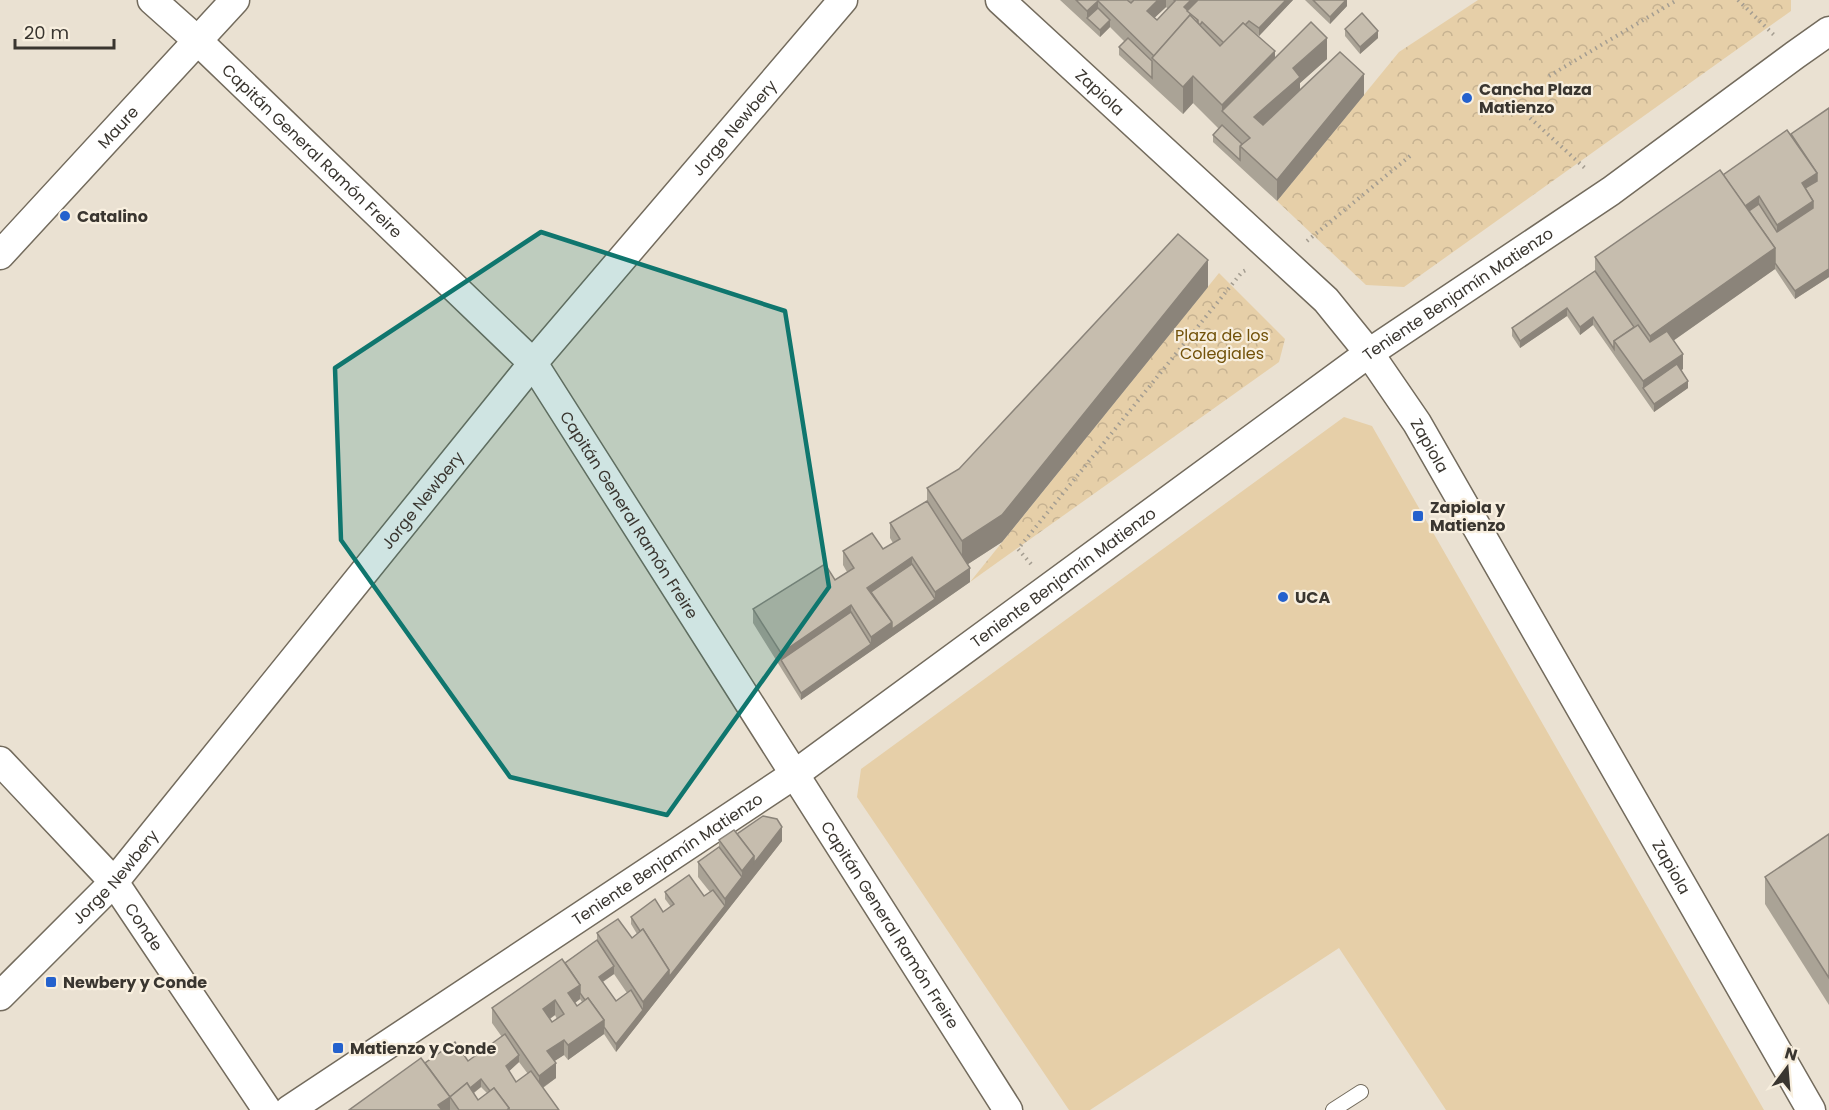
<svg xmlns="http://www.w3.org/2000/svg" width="1829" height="1110" font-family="Poppins,sans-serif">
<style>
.green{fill:#e6cfa8}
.park{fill:url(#park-crowns)}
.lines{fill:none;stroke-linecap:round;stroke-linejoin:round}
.lane-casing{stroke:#736b5d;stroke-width:16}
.street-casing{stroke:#736b5d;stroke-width:31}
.path{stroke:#a49d91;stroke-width:4;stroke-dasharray:1.5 4.5;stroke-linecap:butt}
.lane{stroke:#fff;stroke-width:14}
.street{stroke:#fff;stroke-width:28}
.wall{fill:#aaa396;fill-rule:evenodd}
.shaded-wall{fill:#8b847a}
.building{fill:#c6bdae;stroke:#8b847a;stroke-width:1.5;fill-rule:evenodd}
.marked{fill:#0f766e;fill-opacity:0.2;stroke:#0f766e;stroke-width:4.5;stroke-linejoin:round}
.poi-dot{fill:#2461cd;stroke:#f8efdf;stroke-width:2}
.labels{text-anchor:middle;stroke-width:4.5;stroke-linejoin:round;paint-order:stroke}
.poi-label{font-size:16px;font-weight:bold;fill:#3a3630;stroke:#f8efdf;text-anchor:start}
.street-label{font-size:16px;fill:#3a3630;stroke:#f8efdf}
.park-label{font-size:16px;fill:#72520a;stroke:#f8efdf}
</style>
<defs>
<pattern id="park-crowns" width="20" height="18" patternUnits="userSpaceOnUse" patternTransform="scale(1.5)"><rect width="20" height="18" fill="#e6cfa8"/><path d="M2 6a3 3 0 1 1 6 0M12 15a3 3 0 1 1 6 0" fill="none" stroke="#c6b291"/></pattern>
</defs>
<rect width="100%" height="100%" fill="#eae1d2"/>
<!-- green -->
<path class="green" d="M1344 417 1372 426 1764 1110H1446L1339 948 1090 1110H1069L857 797 861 769Z"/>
<!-- park -->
<g class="park">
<path d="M1478 0H1791V11L1404 287 1366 285 1277 201 1399 52Z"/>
<path d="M1219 273 1285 339 1279 362 970 582Z"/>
</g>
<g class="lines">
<defs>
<path id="lane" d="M1333 1110 1361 1092"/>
<g id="street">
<path id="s1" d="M152 0 198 41 533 363 1008 1110"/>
<path id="s2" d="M1000 0 1326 300 1369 353 1417 423 1811 1110"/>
<path id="s3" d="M0 255 235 0"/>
<path id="s4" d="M0 761 114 882 267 1110"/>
<path id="s5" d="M0 996 114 882 533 363 843 0"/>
<path id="s6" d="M289 1110 795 774 1369 353 1611 191 1795 55 1829 31"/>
</g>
</defs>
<!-- lane casing -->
<use href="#lane" class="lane-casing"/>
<!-- street casing -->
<use href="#street" class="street-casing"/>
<!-- path -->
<g class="path">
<path d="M1738 0 1774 35"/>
<path d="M1549 76 1677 0"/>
<path d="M1530 118 1587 170"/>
<path d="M1307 241 1410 156"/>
<path d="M1031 564 1018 549 1242 272 1248 269"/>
</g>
<!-- lane -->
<use href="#lane" class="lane"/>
<!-- street -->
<use href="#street" class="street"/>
</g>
<!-- wall -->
<g class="wall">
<path d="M1060 0H1166V7L1154 18 1157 20 1168 9 1166 7V0H1293L1259 36 1250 29 1275 58 1327 59 1300 83V90L1364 95 1277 201 1213 142V135L1219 129 1193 103 1183 114 1119 55V47L1125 42 1110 27 1100 37Z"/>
<path d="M1305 0H1347V6L1330 24Z"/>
<path d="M1345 29 1378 38 1360 54 1345 36Z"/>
<path d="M1829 108V277L1795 299 1775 269 1673 341 1683 369 1681 370 1688 388 1654 412 1593 325 1580 335 1567 316 1520 348 1512 336V328L1595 271V257L1723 175 1791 134Z"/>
<path d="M1208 287 1002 542 968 564 970 582 801 700 753 623V609L835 580 847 572 843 565V551L883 549 893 543 890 538V523L927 501V488L959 469Z"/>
<path d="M737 834 782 841 616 1052 604 1034 568 1060 564 1055 554 1061 556 1078 543 1088 559 1110H349L425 1063 468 1061 502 1037 492 1023V1008L565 963 597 940V933L632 938 637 934 631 924V917L663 912 671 907 665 899V892L704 896 710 892 698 877V862L719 847V840ZM614 974 627 993 616 1001 603 982ZM580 999 582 1002 577 1006 575 1003ZM555 1015 557 1019 552 1022 550 1019ZM519 1062 528 1074 516 1082 509 1071ZM481 1087 487 1093 478 1100 474 1093Z"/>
<path d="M1829 834V1005L1765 904V877Z"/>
</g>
<!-- shaded-wall -->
<g class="shaded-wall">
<path d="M1158 0H1166V7L1147 25V11Z"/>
<path d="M1191 0H1201L1188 18 1184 7Z"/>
<path d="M1286 0H1293L1259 36V28Z"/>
<path d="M1346 0H1347V6L1330 24V17Z"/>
<path d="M1098 1V15L1087 18V11Z"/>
<path d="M1110 20V27L1100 37V30Z"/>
<path d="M1378 31V38L1360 54V47Z"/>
<path d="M1327 38V59L1300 83V98L1254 138V117L1293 68Z"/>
<path d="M1275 51V78L1222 111V132V105Z"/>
<path d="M1364 74V95L1277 201V180Z"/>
<path d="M1193 76V103L1183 114V87Z"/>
<path d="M1817 173V188L1805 196 1802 183Z"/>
<path d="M1759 196V211L1746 220 1742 208Z"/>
<path d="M1813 201V216L1777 240V225Z"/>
<path d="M1775 248V269L1650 357V336Z"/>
<path d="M1208 260V287L1002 542 962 568V541Z"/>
<path d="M1829 269V277L1795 299V291Z"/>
<path d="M1567 308V316L1520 348V341Z"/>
<path d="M1593 317V325L1580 335V327Z"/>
<path d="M1683 354V369L1646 393 1643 388V381Z"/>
<path d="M1688 381V388L1654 412V404Z"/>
<path d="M912 557V571L871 600 867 588Z"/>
<path d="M970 568V582L801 700V693L871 644V637L892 622 935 599V592Z"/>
<path d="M851 605V620L781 660V653Z"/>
<path d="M782 827V841L616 1052V1044L643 1010V1002L669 970 725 906V899L742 877V871L754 856Z"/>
<path d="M614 966V974L599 984V977Z"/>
<path d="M580 985V999L568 1008V993Z"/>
<path d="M555 1000V1015L543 1023V1009Z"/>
<path d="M604 1020V1034L568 1060V1045Z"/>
<path d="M564 1040V1055L547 1066V1051Z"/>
<path d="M519 1055V1062L506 1074V1066Z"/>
<path d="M556 1063V1078L539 1090V1076Z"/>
<path d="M481 1079V1087L456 1106 453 1102Z"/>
<path d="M450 1097V1110H438V1105Z"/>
</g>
<!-- building -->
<g class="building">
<path d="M1076 0H1127L1131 3 1134 0H1158L1147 11 1157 20 1175 1 1174 0H1191L1184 7 1198 20 1196 22 1190 15 1154 56 1098 1 1087 11Z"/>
<path d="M1198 0H1286L1259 28 1249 21 1245 25 1243 23 1224 43 1202 22 1200 25 1198 23V20L1187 11Z"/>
<path d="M1313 0H1346L1330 17Z"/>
<path d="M1098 8 1110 20 1100 30 1087 18Z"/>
<path d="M1362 13 1378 31 1360 47 1345 29Z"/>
<path d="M1190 15 1220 46 1243 23 1275 51 1222 105 1193 76 1183 87 1152 58Z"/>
<path d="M1311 22 1327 38 1293 68 1300 77 1254 117 1263 125 1340 52 1364 74 1277 180 1240 146 1250 138 1222 111Z"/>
<path d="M1128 38 1152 61V78L1119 47Z"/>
<path d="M1829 108V269L1795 291 1775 263V248L1749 211 1759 204 1777 232 1813 208V201L1805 188 1817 181V173L1791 134Z"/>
<path d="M1222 125 1242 144 1240 146V160L1213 135Z"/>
<path d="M1787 130 1817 173 1802 183 1813 201 1777 225 1759 196 1745 206 1723 175Z"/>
<path d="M1720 170 1775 248 1650 336 1595 257Z"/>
<path d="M1178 234 1208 260 1002 515 962 541 927 488 959 469Z"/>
<path d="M1595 271 1634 327 1614 341V349L1593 317 1580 327 1567 308 1520 341 1512 328Z"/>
<path d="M1638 325 1650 342 1667 331 1683 354 1643 381 1614 341Z"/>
<path d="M1677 364 1688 381 1654 404 1643 388Z"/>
<path d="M927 501 970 568 935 592 912 557 867 588 892 622 871 637 851 605 781 653 753 609 825 564 835 580 854 568 843 551 872 533 883 549 900 539 890 523Z"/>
<path d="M912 564 935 599 892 629V622L871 592Z"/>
<path d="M851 612 871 644 801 693 781 660Z"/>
<path d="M763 816 777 819 782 827 754 863V856L737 834Z"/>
<path d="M734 830 754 856 742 871 719 840Z"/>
<path d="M1829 834V978L1765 877Z"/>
<path d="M719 847 742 877 725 899 698 862Z"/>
<path d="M689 875 704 896 713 890 725 906 669 977V970L643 929 640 931 631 917 655 899 663 912 674 904 665 892Z"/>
<path d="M618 919 632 938 643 929 669 970 643 1002 597 933Z"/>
<path d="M597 940 614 966 599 977 616 1001 631 990 643 1010 616 1044 604 1027V1020L588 998 585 1000 580 993V985L565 963Z"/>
<path d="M562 959 580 985 568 993 577 1006 588 998 604 1020 568 1045 564 1040 547 1051 556 1063 539 1076 492 1008ZM555 1000 564 1014 552 1022 543 1009Z"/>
<path d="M505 1034 519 1055 506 1066 516 1082 531 1071 559 1110H509V1108L494 1088 490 1091 481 1079 470 1088 467 1083 450 1097 425 1063 455 1042 468 1061Z"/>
<path d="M421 1058 450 1097 438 1105 442 1110H349Z"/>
<path d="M467 1083 478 1100 494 1088 509 1108 507 1110H459L450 1097Z"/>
</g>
<!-- marked area -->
<path class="marked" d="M541 232 785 311 829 587 667 815 510 777 341 540 335 368Z"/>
<!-- markers -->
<g class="poi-dot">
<circle cx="1467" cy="98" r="6"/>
<circle cx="65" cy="216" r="6"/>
<rect x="1412" y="510" width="12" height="12" rx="3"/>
<circle cx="1283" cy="597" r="6"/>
<rect x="45" y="976" width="12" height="12" rx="3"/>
<rect x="332" y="1042" width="12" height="12" rx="3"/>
</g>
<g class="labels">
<!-- poi labels -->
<g class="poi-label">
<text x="1479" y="95">Cancha Plaza<tspan x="1479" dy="18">Matienzo</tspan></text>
<text x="77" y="222">Catalino</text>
<text x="1430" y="513">Zapiola y<tspan x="1430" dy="18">Matienzo</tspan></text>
<text x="1295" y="603">UCA</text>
<text x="63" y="988">Newbery y Conde</text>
<text x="350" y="1054">Matienzo y Conde</text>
</g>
<!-- street labels -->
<g class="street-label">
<text dy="6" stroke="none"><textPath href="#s2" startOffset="136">Zapiola</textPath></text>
<text dy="6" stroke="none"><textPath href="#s5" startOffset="1138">Jorge Newbery</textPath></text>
<text dy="6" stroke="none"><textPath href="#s3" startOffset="174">Maure</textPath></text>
<text dy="6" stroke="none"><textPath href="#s1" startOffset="220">Capitán General Ramón Freire</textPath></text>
<text dy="6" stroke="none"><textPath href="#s6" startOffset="1426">Teniente Benjamín Matienzo</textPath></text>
<text dy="6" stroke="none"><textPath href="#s2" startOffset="622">Zapiola</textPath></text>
<text dy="6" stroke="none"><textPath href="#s5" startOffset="652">Jorge Newbery</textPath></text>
<text dy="6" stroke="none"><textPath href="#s1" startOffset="706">Capitán General Ramón Freire</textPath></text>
<text dy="6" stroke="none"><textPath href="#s6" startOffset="940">Teniente Benjamín Matienzo</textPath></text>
<text dy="6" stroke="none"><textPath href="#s6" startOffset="454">Teniente Benjamín Matienzo</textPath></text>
<text dy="6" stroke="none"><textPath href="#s2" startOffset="1108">Zapiola</textPath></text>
<text dy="6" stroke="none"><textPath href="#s5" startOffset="166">Jorge Newbery</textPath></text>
<text dy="6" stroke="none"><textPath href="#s1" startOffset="1192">Capitán General Ramón Freire</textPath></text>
<text dy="6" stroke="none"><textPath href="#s4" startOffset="220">Conde</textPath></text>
</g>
<!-- park labels -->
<g class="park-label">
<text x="1222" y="341">Plaza de los<tspan x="1222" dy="18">Colegiales</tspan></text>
</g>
</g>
<!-- north arrow -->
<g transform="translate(1787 1068) rotate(16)" stroke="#f8efdf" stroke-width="4.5" paint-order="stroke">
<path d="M0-4.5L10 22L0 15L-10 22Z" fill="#3a3630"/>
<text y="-9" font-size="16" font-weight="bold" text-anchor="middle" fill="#3a3630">N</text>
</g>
<!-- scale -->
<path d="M15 39v9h99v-9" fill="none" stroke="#3a3630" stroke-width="3"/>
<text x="24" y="39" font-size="18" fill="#3a3630" stroke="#f8efdf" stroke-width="4.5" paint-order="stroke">20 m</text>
</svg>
